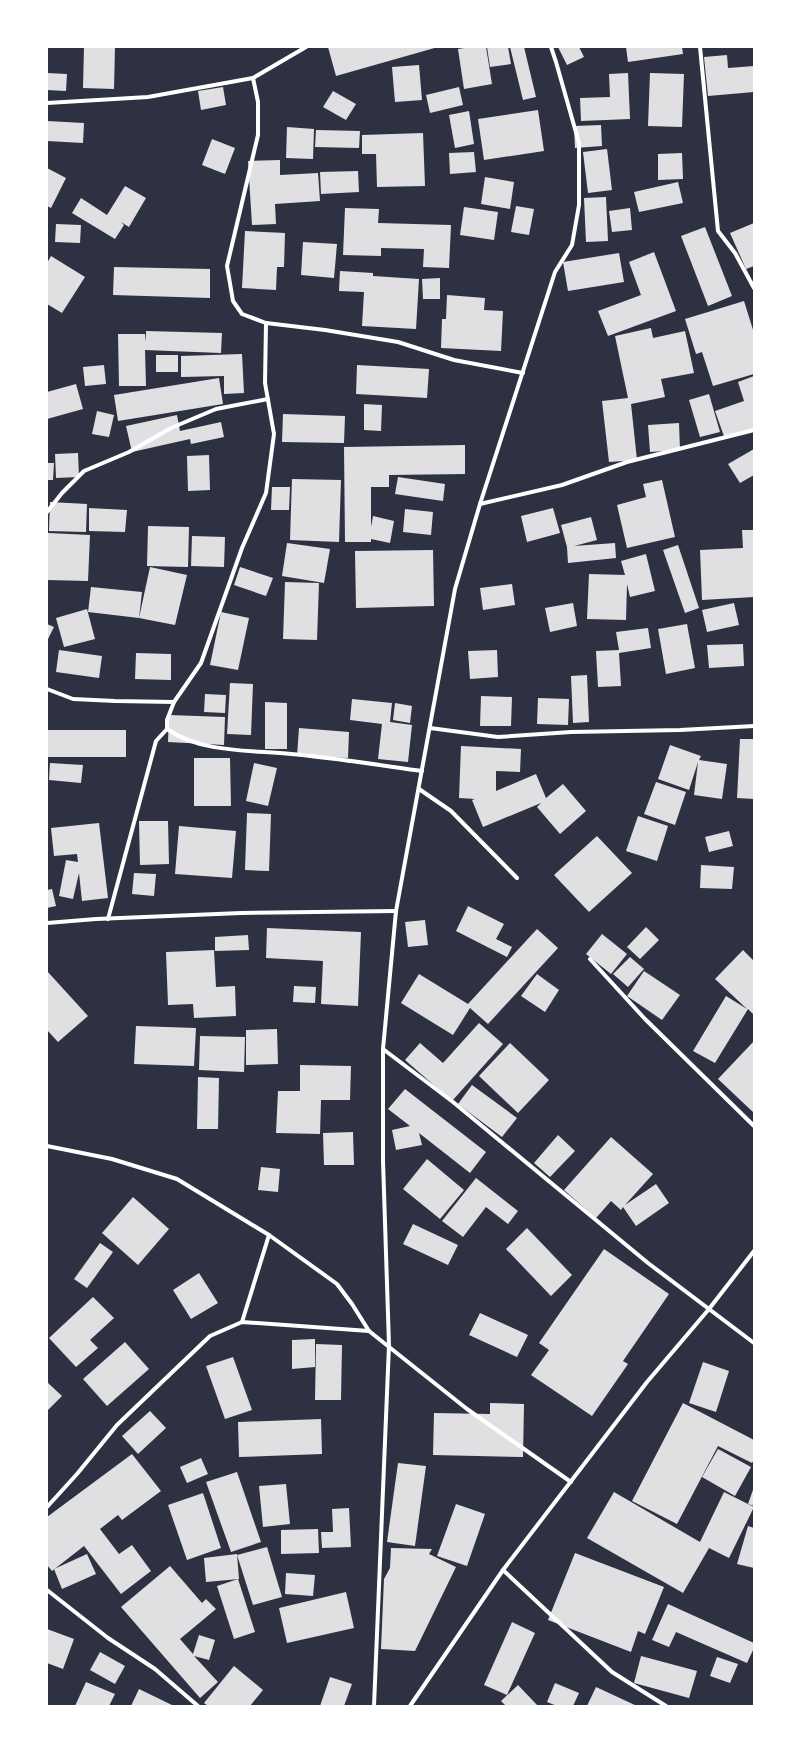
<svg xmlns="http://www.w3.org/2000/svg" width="801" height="1753" font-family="'Alegreya Sans',sans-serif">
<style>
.building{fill:#e0e0e3}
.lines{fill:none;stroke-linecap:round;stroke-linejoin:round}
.minor{stroke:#fff;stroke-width:4}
</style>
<rect width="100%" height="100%" fill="#2d3142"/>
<!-- building -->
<g class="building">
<path d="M84 47H115L114 89 83 88Z"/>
<path d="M328 47H438L336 76Z"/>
<path d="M471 47H486L492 84 464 89 458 49Z"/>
<path d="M487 47H508L511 64 490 67Z"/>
<path d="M510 47H524L536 97 523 100Z"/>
<path d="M558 47H579L584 57 567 65Z"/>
<path d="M626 47H682L683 54 628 62Z"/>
<path d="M727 55 728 68 754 66V92L708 96 704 57Z"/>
<path d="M419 65 422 100 395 102 392 67Z"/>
<path d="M47 73 67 74 66 91 47 90Z"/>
<path d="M628 73 630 119 581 121 580 98 610 97 609 74Z"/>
<path d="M650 73 684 74 682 127 648 126Z"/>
<path d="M223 87 226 105 201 110 198 91Z"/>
<path d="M459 87 463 105 430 113 426 95Z"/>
<path d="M333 91 356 104 346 120 323 107Z"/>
<path d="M538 110 544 151 484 160 478 119Z"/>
<path d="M469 111 474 144 455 148 449 115Z"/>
<path d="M47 121 84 123 83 143 47 141Z"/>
<path d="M601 125 602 146 575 148 574 126Z"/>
<path d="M287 127 314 129 313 159 286 158Z"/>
<path d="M316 130 360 131 359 148 315 147Z"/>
<path d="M423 133 425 186 377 187 376 154H362V135Z"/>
<path d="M212 139 235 148 225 174 202 165Z"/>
<path d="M607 149 612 190 588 193 583 152Z"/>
<path d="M474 152 476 172 450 174 449 153Z"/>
<path d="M682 153 683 179 658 180V154Z"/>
<path d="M280 160V175L318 173 320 201 275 204 276 224 252 225 248 161Z"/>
<path d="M47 168 66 178 51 208 47 206Z"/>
<path d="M358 171 359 192 321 194 320 172Z"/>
<path d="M485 177 514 182 510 209 481 204Z"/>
<path d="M678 182 683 203 639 212 634 192Z"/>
<path d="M125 186 146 198 129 227 121 222 124 225 115 239 72 213 81 198 107 215Z"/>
<path d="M606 197 608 241 586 242 584 198Z"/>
<path d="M516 206 534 209 529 235 511 232Z"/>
<path d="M464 207 498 212 494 240 460 235Z"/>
<path d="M345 208 379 209 378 223 451 225 449 268 423 267 424 249 381 248V256L343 255Z"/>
<path d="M630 208 632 230 612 232 609 211Z"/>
<path d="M754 223V266L746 269 730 233Z"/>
<path d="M56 224 81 225 80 243 55 242Z"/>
<path d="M705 227 732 296 708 306 681 236Z"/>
<path d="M245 231 285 233 284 267H277L276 290 242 288Z"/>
<path d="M303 242 337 244 334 278 301 275Z"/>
<path d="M654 252 676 311 608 336 598 311 641 295 629 262Z"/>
<path d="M619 253 624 282 568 291 563 262Z"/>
<path d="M51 256 85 277 62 313 47 304V263Z"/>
<path d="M114 267 210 269V298L113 295Z"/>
<path d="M340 271 373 273V276L419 279 416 329 362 326 364 292 339 291Z"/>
<path d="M440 278V299H423L422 279Z"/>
<path d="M447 295 485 298 484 310 503 311 501 351 441 348 442 319H446Z"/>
<path d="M744 301 754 333V374L713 386 702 352 696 354 685 319Z"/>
<path d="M651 328 653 338 685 331 694 373 661 379 665 397 631 404 637 460 609 462 602 401 628 398 615 336Z"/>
<path d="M146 331 222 333 221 353 145 350 146 386H119L118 334H145L146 342Z"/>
<path d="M242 354 244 393 224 394V376L181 377V356Z"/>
<rect x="156" y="355" width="22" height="17"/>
<path d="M104 365 106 384 85 386 83 367Z"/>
<path d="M357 365 429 369 427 398 356 394Z"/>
<path d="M754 376V429L725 439 715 411 744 401 738 382Z"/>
<path d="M219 378 223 404 118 421 114 395Z"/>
<path d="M76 384 83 409 47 419V392Z"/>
<path d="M709 394 720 432 700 437 689 400Z"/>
<path d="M364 404 382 405 381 431 364 430Z"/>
<path d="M97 411 114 415 109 437 92 434Z"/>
<path d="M283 414 345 416 344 443 282 442Z"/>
<path d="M177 415 180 431 221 422 224 437 191 444 190 439 132 452 126 426Z"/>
<path d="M679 423 680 450 650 452 648 425Z"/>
<path d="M465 445V474L389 475V487H371V527L373 516 394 521 390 543 371 539V542H345L344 447Z"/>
<path d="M754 449V475L740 483 728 464Z"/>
<path d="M78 453 79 477 56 478 55 454Z"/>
<path d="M209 455 210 490 188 491 187 456Z"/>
<path d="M47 463H54L53 480H47Z"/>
<path d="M398 477 445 484 443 501 395 494Z"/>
<path d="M292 479 341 480 339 542 290 540Z"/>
<path d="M662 480 675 537 627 548 617 505 646 497 643 484Z"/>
<path d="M272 487H290L289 510H271Z"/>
<path d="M50 502 87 504 86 532 49 531Z"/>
<path d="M89 508 127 510 125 532 89 531Z"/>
<path d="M553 508 560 533 527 542 521 516Z"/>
<path d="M405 509 433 512 431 535 403 532Z"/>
<path d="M591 517 597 540 574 546 615 543 616 558 568 563 567 547 561 525Z"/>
<path d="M148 526 189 527 188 567 147 566Z"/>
<path d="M742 530H754V597L702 600 700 550 743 548Z"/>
<path d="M48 533 90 535 88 581 47 580Z"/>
<path d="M192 536 225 537 224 567 191 566Z"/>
<path d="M287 543 330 549 324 583 282 576Z"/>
<path d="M678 545 699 608 685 613 663 550Z"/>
<path d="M433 550 434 606 356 608 355 551Z"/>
<path d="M646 554 655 591 630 597 627 584 626 620 587 619 589 574 625 575 621 561Z"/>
<path d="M150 567 187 575 175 625 139 618Z"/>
<path d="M240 567 273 578 266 596 234 585Z"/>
<path d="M285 582 319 583 317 640 283 639Z"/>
<path d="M512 584 515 605 483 610 480 588Z"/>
<path d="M91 587 142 592 139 618 88 612Z"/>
<path d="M573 603 577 626 550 632 545 608Z"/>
<path d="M734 603 739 625 707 632 702 610Z"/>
<path d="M87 609 95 639 64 647 56 618Z"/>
<path d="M221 612 249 618 238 670 210 665Z"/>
<path d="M47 624 54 627 47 641Z"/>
<path d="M687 624 695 668 666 674 658 629Z"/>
<path d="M648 628 651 648 619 653 621 686 598 687 596 651 619 650 616 632Z"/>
<path d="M743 644 744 666 709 668 707 645Z"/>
<path d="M59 650 102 656 99 678 56 672Z"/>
<path d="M497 650 498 677 470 679 468 651Z"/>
<path d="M136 653 171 654V680L135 679Z"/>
<path d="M587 675 589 722 573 723 571 676Z"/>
<path d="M230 683 253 684 251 735 227 734Z"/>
<path d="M205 694 226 695 225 713 204 712Z"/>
<path d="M481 696 512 697 511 726H480Z"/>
<path d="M538 698 569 699 568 725 537 724Z"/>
<path d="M352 699 392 703 390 722 412 725 408 762 378 759 382 724 350 720Z"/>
<path d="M265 702 287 703V749H265Z"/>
<path d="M395 703 412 706 410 723 393 720Z"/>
<path d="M169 715 225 717 224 745 168 742Z"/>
<path d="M299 728 349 732 348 758 297 756Z"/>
<rect x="47" y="730" width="79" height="27"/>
<path d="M740 739H754V799L737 798Z"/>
<path d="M670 745 701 756 699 760 727 764 722 799 694 795 698 762 689 790 658 779Z"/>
<path d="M461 746 521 749 520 772 496 771V791L536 774 546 798 563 784 586 811 560 834 537 807 541 803 483 827 472 800 475 799 459 798Z"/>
<path d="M194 758H230L231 806H194Z"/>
<path d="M50 763 83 765 81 783 49 780Z"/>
<path d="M254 763 277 768 268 806 246 801Z"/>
<path d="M656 782 686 792 675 825 644 814Z"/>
<path d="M247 813 271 814 269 871 245 870Z"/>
<path d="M638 816 668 826 657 861 626 851Z"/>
<path d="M139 821H168L169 864 140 865Z"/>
<path d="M99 823 108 898 82 901 79 873 73 899 59 896 66 860 78 862 77 854 54 856 51 828Z"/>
<path d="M179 826 236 831 232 878 175 874Z"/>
<path d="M729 831 733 846 709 852 705 837Z"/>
<path d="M597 836 632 873 589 912 554 875Z"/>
<path d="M701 865 734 867 732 889 700 888Z"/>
<path d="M134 873 156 874 154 896 132 894Z"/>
<path d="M52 889 56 906 47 908V890Z"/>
<path d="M468 906 504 924 496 939 512 947 507 957 456 931Z"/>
<path d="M425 920 428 945 408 947 405 922Z"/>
<path d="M646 927 659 940 640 959 627 947Z"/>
<path d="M267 928 361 932 358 1006 321 1004 323 961 266 958Z"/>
<path d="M537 929 558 948 488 1024 470 1008 453 1035 401 1003 419 974 468 1004Z"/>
<path d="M602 934 627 954 611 974 586 954Z"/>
<path d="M248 935 249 950 215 951V937Z"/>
<path d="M214 950 216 987 235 986 236 1016 194 1018 193 1004 168 1005 166 952Z"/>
<path d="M743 950 754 961V1015L748 1009 715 1063 693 1051 726 996 747 1009 715 979Z"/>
<path d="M630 957 644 969 628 987 613 974Z"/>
<path d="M47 971 88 1016 58 1042 47 1030Z"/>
<path d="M644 971 680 995 662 1020 627 996Z"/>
<path d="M537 974 559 990 545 1012 521 996Z"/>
<path d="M294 986 316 987 315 1003 293 1002Z"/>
<path d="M479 1023 503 1044 452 1101 405 1060 420 1043 443 1063Z"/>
<path d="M136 1026 196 1028 194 1066 134 1064Z"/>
<path d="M277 1029 278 1064 246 1065V1030Z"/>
<path d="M200 1036 245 1037 244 1072 199 1070Z"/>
<path d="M754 1041V1113L718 1079Z"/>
<path d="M510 1043 549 1080 518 1113 479 1076Z"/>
<path d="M300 1065 351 1066 350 1100H321L320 1134 276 1133 278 1091H300Z"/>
<path d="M198 1077 219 1078 218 1129H197Z"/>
<path d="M472 1085 517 1118 502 1137 458 1104Z"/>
<path d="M405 1089 486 1152 470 1173 419 1133 422 1145 396 1150 392 1130 410 1126 388 1109Z"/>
<path d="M353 1132 354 1165H324L323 1133Z"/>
<path d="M558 1135 575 1151 550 1177 534 1163Z"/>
<path d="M611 1137 653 1174 625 1205 656 1184 669 1203 636 1226 623 1207 621 1210 611 1201 596 1218 564 1190Z"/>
<path d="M427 1159 464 1190 440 1219 403 1189Z"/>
<path d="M261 1167 280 1169 278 1192 258 1190Z"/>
<path d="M476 1178 518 1211 508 1224 486 1207 463 1237 442 1221Z"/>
<path d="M133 1197 169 1229 138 1265 102 1233Z"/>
<path d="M413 1224 458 1245 448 1265 403 1244Z"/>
<path d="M527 1228 572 1275 551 1296 506 1249Z"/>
<path d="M100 1243 113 1252 87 1288 74 1279Z"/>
<path d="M604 1249 669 1294 623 1361 628 1364 592 1416 531 1375 549 1350 539 1343Z"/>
<path d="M199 1273 218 1303 191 1319 173 1290Z"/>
<path d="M93 1297 114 1318 90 1340 98 1348 76 1367 49 1338Z"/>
<path d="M480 1313 528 1335 517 1357 469 1335Z"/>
<path d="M315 1339V1367L292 1369V1340Z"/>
<path d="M125 1342 149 1369 107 1406 83 1379Z"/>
<path d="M316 1344 342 1345 341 1400H315Z"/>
<path d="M233 1357 252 1410 225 1419 206 1366Z"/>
<path d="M703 1362 729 1371 716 1412 689 1403Z"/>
<path d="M47 1382 62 1396 47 1411Z"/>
<path d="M490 1403 524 1404 523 1457 433 1455 434 1413 490 1414Z"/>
<path d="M683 1403 754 1440V1460L752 1463 718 1446 677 1524 632 1501Z"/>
<path d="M150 1411 166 1428 138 1454 122 1436Z"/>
<path d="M321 1419 322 1454 239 1457 238 1422Z"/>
<path d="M718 1449 751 1467 735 1496 702 1477Z"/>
<path d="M132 1454 161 1491 122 1520 118 1515 100 1529 119 1554 132 1545 151 1571 121 1594 84 1546 52 1571 47 1565V1517Z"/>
<path d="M201 1458 208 1474 187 1483 180 1467Z"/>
<path d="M398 1463 426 1466 415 1546 387 1542Z"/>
<path d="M237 1472 261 1542 231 1552 206 1482Z"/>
<path d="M286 1484 290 1524 263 1527 259 1486Z"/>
<path d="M754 1487V1506L748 1504Z"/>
<path d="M614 1492 700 1542 724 1492 754 1507 729 1558 709 1548 683 1593 587 1538Z"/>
<path d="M203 1493 221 1548 187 1560 168 1505Z"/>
<path d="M456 1504 485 1514 467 1566 437 1556Z"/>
<path d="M349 1508 351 1547 322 1548 321 1532H333L332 1509Z"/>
<path d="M748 1526 754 1528V1568L737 1564Z"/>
<path d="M318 1529 319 1553 281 1554V1530Z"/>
<path d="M267 1547 282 1597 253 1605 237 1555Z"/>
<path d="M391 1548 432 1549 429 1554 456 1567 415 1651 381 1649 384 1579 390 1568Z"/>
<path d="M575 1553 664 1587 645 1634 638 1631 631 1652 548 1620Z"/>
<path d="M87 1554 96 1574 62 1589 54 1569Z"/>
<path d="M237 1554 239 1579 206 1582 204 1558Z"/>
<path d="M170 1566 202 1603 206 1599 216 1609 180 1639 193 1654 199 1635 215 1640 209 1660 194 1656 218 1682 200 1698 121 1607Z"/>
<path d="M286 1573 315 1575 313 1596 285 1594Z"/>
<path d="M238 1579 255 1632 234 1639 217 1586Z"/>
<path d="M346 1592 354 1628 287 1643 279 1608Z"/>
<path d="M668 1604 754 1643V1648L747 1663 676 1632 669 1647 652 1640Z"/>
<path d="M512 1622 535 1633 507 1695 484 1685Z"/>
<path d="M47 1629 74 1639 63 1669 47 1663Z"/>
<path d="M100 1652 125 1666 115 1684 90 1670Z"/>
<path d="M641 1656 697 1671 689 1698 634 1683Z"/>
<path d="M717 1657 738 1664 730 1683 710 1676Z"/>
<path d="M234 1666 263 1690 250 1706H208L204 1703Z"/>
<path d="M330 1677 352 1684 344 1706H320Z"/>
<path d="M86 1682 115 1694 109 1706H75Z"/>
<path d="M555 1683 579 1693 573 1706H557L547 1702Z"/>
<path d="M518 1685 538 1706H506L501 1701Z"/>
<path d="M596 1687 637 1706H587Z"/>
<path d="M139 1689 174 1706H131Z"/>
</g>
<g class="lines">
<!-- minor -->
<g class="minor">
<path d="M700 47 718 231 735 253 754 288"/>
<path d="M253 78 258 102V135L227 266 233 301 242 314 266 323 325 330 398 342 454 360 523 373"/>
<path d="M47 103 148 97 253 78 306 47"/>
<path d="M480 504 562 485 627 462 754 430"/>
<path d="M47 512 62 493 84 471 129 452 171 428 216 409 268 399"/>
<path d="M47 689 73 699 115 701 174 702"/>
<path d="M430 728 498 737 571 732 680 730 754 726"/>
<path d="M167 729C201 753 251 750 291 754 335 758 379 765 422 771"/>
<path d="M419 789 451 811 517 878"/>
<path d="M108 919 156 741 167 729V720L174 702 201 663 242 548 266 493 274 434 265 383 266 323"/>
<path d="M47 923 96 919 241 913 396 911"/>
<path d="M590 959 645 1019 754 1126"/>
<path d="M383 1049 453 1102 648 1263 754 1343"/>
<path d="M47 1146 112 1159 177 1179 269 1235 337 1284 352 1304 369 1331 467 1409 571 1482"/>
<path d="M242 1322 269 1235"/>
<path d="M47 1507 77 1474 117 1425 210 1336 242 1322 369 1331"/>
<path d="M503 1570 612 1672 666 1706"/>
<path d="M47 1590 108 1638 155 1669 198 1706"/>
<path d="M374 1706 389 1345 383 1161V1049L396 911 455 589 480 504 555 272 572 245 579 205V143L556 62 551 47"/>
<path d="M410 1706 503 1570 647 1382 709 1309 754 1251"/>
</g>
</g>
<!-- border -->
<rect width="801" height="1753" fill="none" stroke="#ffffff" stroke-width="96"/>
</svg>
